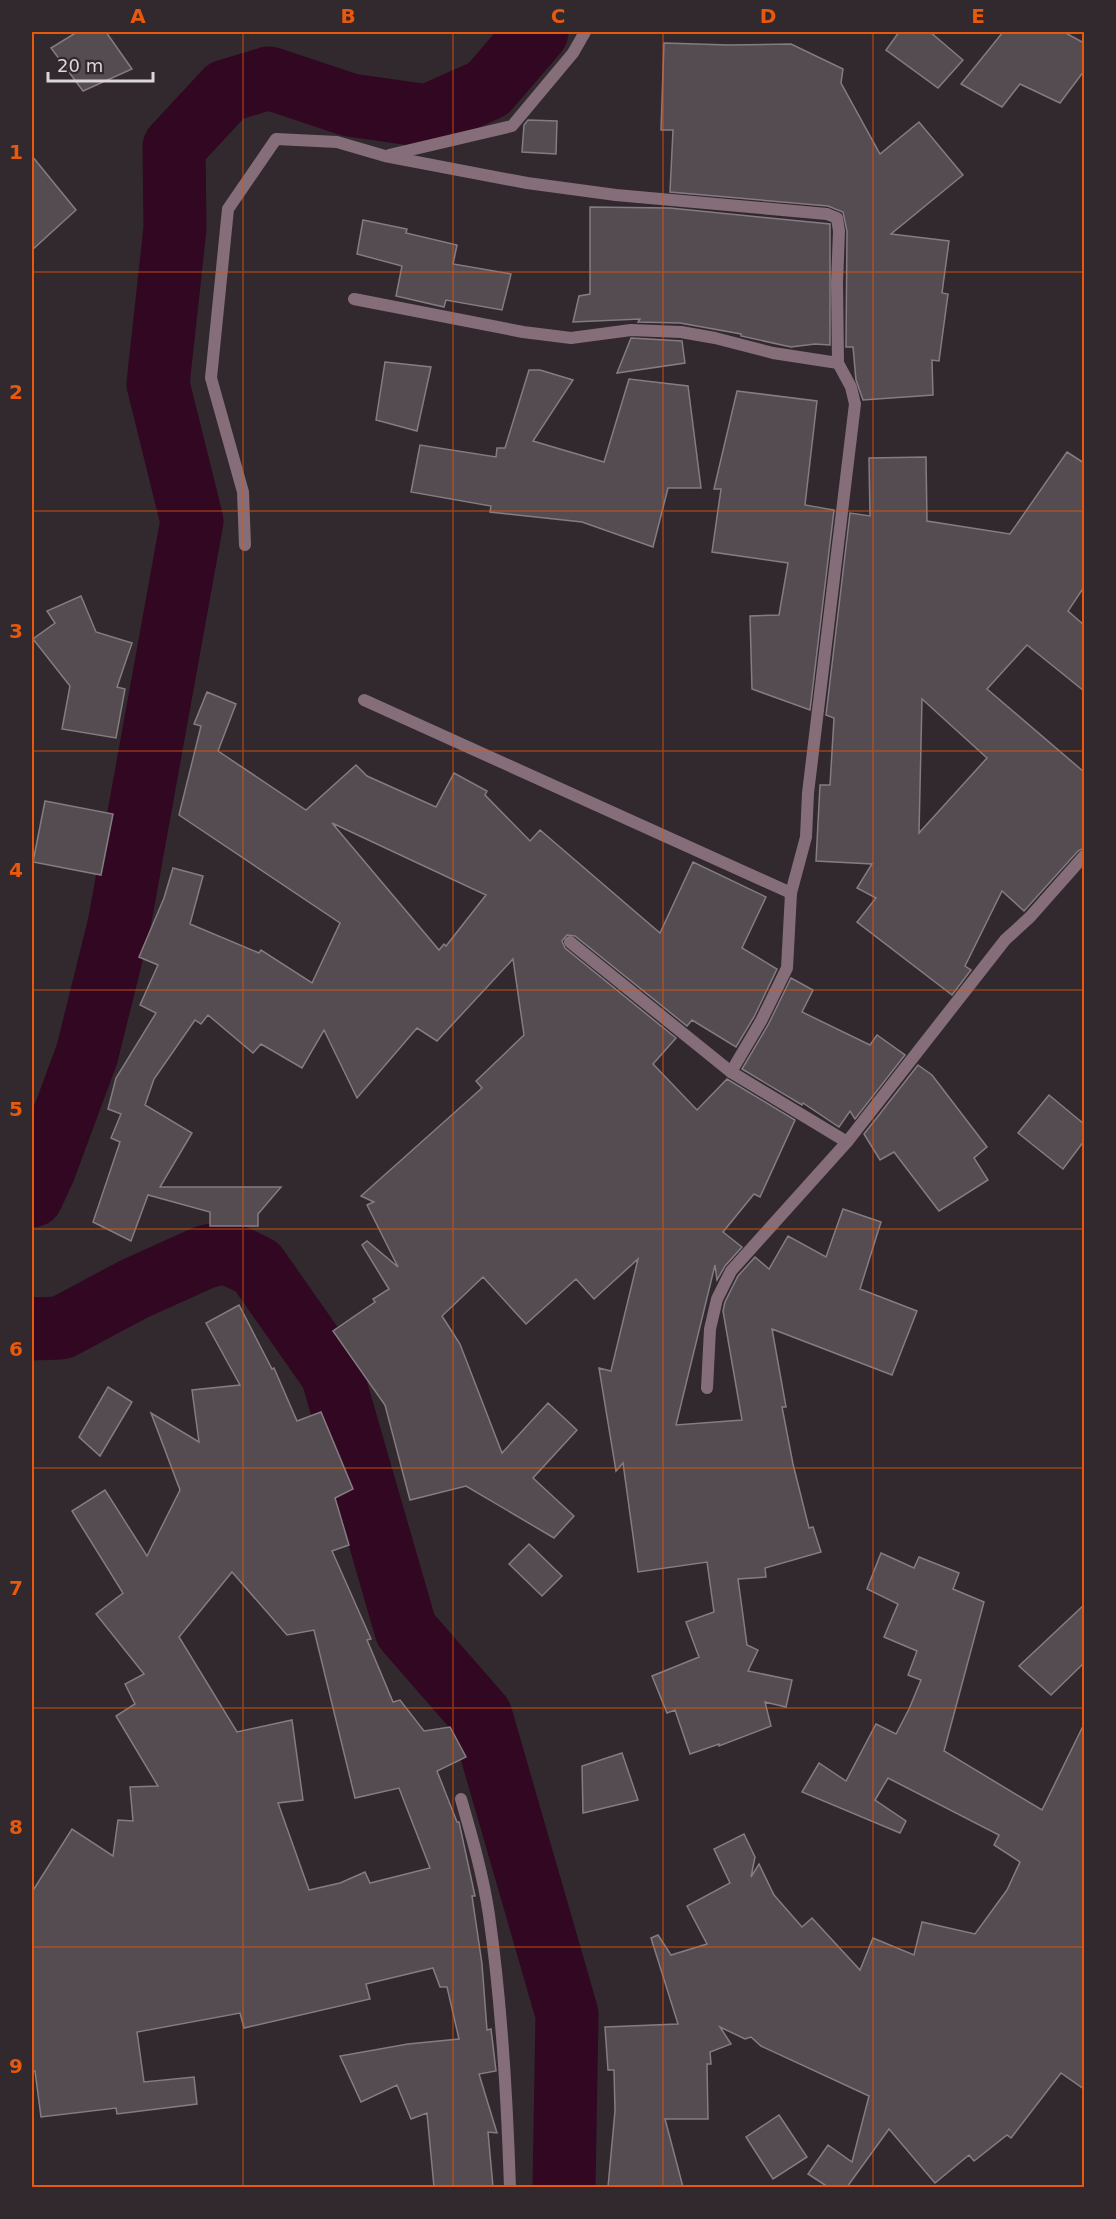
<svg xmlns="http://www.w3.org/2000/svg" width="1116" height="2219" font-family="'DejaVu Sans',sans-serif">
<style>
.lines{fill:none;stroke-linecap:round;stroke-linejoin:round}
.river{stroke:#310721;stroke-width:63}
.building{fill:#544c50;stroke:#857c81;stroke-width:1.5;fill-rule:evenodd}
.street{stroke:#856e79;stroke-width:12}
.grid{fill:none;stroke:#e8590c;stroke-width:1.5;stroke-opacity:0.55}
.neatline{fill:none;stroke:#e8590c;stroke-width:2}
.grid-label{font-size:20px;text-anchor:middle;font-weight:bold;fill:#e8590c}
</style>
<rect width="100%" height="100%" fill="#31292d"/>
<g class="lines">
<!-- river -->
<g class="river">
<path d="M32 1196 44 1170 87 1054 119 925 192 521 158 384 175 228 174 147 226 91 269 78 350 105 427 116 488 89 537 32"/>
<path d="M32 1329 61 1328 134 1289 205 1257 226 1252 257 1267 332 1374 406 1630 481 1716 567 2014 564 2188"/>
</g>
</g>
<!-- building -->
<g class="building">
<path d="M77 32H106L132 69 83 91 51 48Z"/>
<path d="M899 32H930L963 60 938 88 886 50Z"/>
<path d="M1003 32H1064L1084 43V71L1060 103 1020 84 1002 107 961 84Z"/>
<path d="M664 43 729 45 791 44 843 69 841 83 880 154 919 122 963 175 891 234 949 241 942 293 948 294 939 361 932 360 933 395 863 400 856 380 853 347H846L847 231 843 212 828 206 670 192 673 130H661Z"/>
<path d="M528 120 557 121 556 154 522 152 524 125Z"/>
<path d="M32 156 76 210 32 250Z"/>
<path d="M590 207 670 208 830 224V345L815 344 791 347 741 336V334L680 323 638 322 640 319 573 322 579 296 590 294Z"/>
<path d="M363 220 407 229 406 233 457 245 453 264 511 274 502 310 446 300 444 307 396 296 402 266 357 254Z"/>
<path d="M631 338 682 341 685 363 617 373Z"/>
<path d="M385 362 431 367 417 431 376 420Z"/>
<path d="M529 370H540L573 380 533 441 604 462 629 379 688 386 701 488H668L653 547 582 522 490 512 491 506 411 492 420 445 496 457 497 448H505Z"/>
<path d="M737 391 817 401 805 505 834 510 810 710 752 689 750 616 779 615 788 563 712 552 721 489H714Z"/>
<path d="M1067 452 1084 463V587L1068 611 1084 625V691L1027 645 987 689 1084 772V848L1078 851 1024 911 1002 891 965 966 971 970 952 995 857 922 876 898 857 888 872 864 816 861 820 785H830L834 718 826 715 850 513 870 516 869 458 926 457 927 521 1010 534ZM922 699 987 758 919 833Z"/>
<path d="M81 596 96 632 132 643 117 687 125 689 116 738 62 729 70 686 33 639 55 623 47 611Z"/>
<path d="M207 692 236 704 218 751 306 810 356 765 367 776 436 807 454 773 487 791 485 795 530 841 540 830 660 933 693 862 766 897 742 948 777 969 754 1017 736 1047 692 1020 687 1026 575 936 567 935 562 941 565 948 676 1038 653 1064 697 1110 727 1079 795 1120 760 1197 754 1194 723 1232 742 1247 725 1266 717 1280 715 1265 676 1425 742 1420 723 1311 725 1302 738 1276 755 1257 769 1269 788 1236 826 1257 843 1209 881 1222 860 1289 917 1311 892 1375 772 1329 786 1407H782L793 1464 809 1528 813 1527 821 1552 765 1568 766 1577 738 1579 747 1645 758 1650 748 1671 792 1680 786 1707 765 1702 771 1726 719 1746V1744L690 1754 675 1710 667 1713 652 1676 699 1657 686 1622 714 1612 707 1562 638 1572 623 1463 616 1471 599 1368 611 1371 638 1259 594 1299 576 1279 526 1324 483 1277 442 1316 460 1344 502 1453 548 1403 577 1430 533 1478 574 1516 554 1538 466 1486 410 1500 385 1405 333 1331 375 1302 373 1299 389 1289 362 1245 367 1241 398 1267 367 1205 374 1202 361 1196 482 1088 476 1081 524 1035 513 959 437 1041 417 1028 357 1098 324 1030 302 1068 261 1044 253 1053 208 1015 201 1024 195 1020 154 1079 145 1105 192 1133 160 1187H281L258 1214V1226H210V1212L148 1195 131 1241 93 1222 120 1142 111 1138 121 1114 108 1109 116 1078 156 1013 140 1005 158 965 139 957 164 898 173 868 203 876 190 924 259 953 261 950 312 983 340 923 179 815 201 726 194 724ZM332 823 486 895 446 946 444 944 439 950Z"/>
<path d="M45 801 113 814 101 875 33 862Z"/>
<path d="M791 978 813 990 802 1012 870 1045 877 1035 905 1055 855 1119 850 1111 839 1127 803 1103 802 1105 742 1069 768 1025Z"/>
<path d="M918 1065 932 1075 987 1147 974 1158 988 1180 939 1211 894 1152 880 1160 864 1134Z"/>
<path d="M1049 1095 1084 1124V1141L1063 1169 1018 1133Z"/>
<path d="M239 1305 272 1369 274 1368 297 1421 321 1412 353 1489 335 1498 349 1545 332 1551 371 1639 367 1640 393 1702 400 1700 424 1731 450 1727 466 1757 437 1771 457 1822H459L475 1896H472L482 1964 487 2030 491 2029 496 2071 479 2074 497 2133 488 2132 493 2187H434L427 2113 411 2119 397 2085 361 2102 340 2056 408 2044 459 2039 447 1987H440L433 1968 366 1984 370 1999 244 2028 240 2013 137 2032 144 2082 194 2077 197 2104 117 2114 116 2108 41 2117 35 2071H32V1892L72 1829 113 1856 118 1820 133 1821 130 1787 158 1786 116 1716 135 1704 125 1684 144 1674 96 1614 123 1593 72 1511 105 1490 147 1556 180 1490 151 1413 199 1442 192 1390 240 1385 206 1323ZM232 1572 287 1635 314 1630 355 1798 399 1788 430 1868 370 1883 365 1872 340 1883 309 1890 278 1803 303 1800 292 1720 237 1732 179 1637Z"/>
<path d="M108 1387 132 1402 100 1456 79 1437Z"/>
<path d="M529 1544 562 1576 542 1596 509 1564Z"/>
<path d="M881 1553 914 1568 919 1557 959 1573 953 1589 984 1602 944 1751 1042 1810 1084 1724V2089L1061 2073 1011 2138 1007 2135 974 2161 969 2155 935 2183 889 2129 847 2187H828L808 2174 828 2145 852 2162 869 2096 761 2046 751 2037 745 2039 720 2027 731 2044 710 2052 711 2064H707L708 2119H665L683 2187H608L615 2111 614 2070H608L605 2027 678 2024 651 1938 658 1935 671 1955 707 1944 687 1906 730 1883 714 1849 744 1834 755 1857 751 1877 759 1864 774 1895 802 1927 812 1918 860 1970 873 1938 914 1955 922 1922 975 1934 1007 1890 1020 1862 994 1845 999 1835 888 1778 875 1800 906 1821 900 1833 802 1792 819 1763 846 1781 876 1724 896 1734 909 1709 921 1680 908 1675 917 1651 884 1637 898 1604 867 1589Z"/>
<path d="M1084 1605V1663L1051 1695 1019 1666Z"/>
<path d="M622 1753 638 1800 583 1813 582 1766Z"/>
<path d="M779 2115 807 2157 773 2179 746 2137Z"/>
</g>
<g class="lines">
<!-- street -->
<g class="street">
<path d="M389 155 512 126 573 53 585 32"/>
<path d="M354 299 523 332 571 338 631 330 681 332 715 338 773 353 838 363"/>
<path d="M245 545 243 492 211 378 228 209 276 139 337 142 385 156 527 183 616 195 827 214 837 218 839 231 837 283 838 363 851 387 855 404 808 793 806 837 791 893 787 968 761 1021 731 1072"/>
<path d="M364 700 791 893"/>
<path d="M570 942 731 1072 847 1142"/>
<path d="M707 1388 710 1329 717 1299 731 1271 847 1142 1005 940 1030 917 1084 856"/>
<path d="M461 1799C472 1837 483 1875 489 1915 502 2005 507 2096 510 2188"/>
</g>
</g>
<!-- grid -->
<path class="grid" d="M243 32V2188M453 32V2188M663 32V2188M873 32V2188M32 272H1084M32 511H1084M32 751H1084M32 990H1084M32 1229H1084M32 1468H1084M32 1708H1084M32 1947H1084"/>
<!-- border -->
<rect width="1116" height="2219" fill="none" stroke="#31292d" stroke-width="66"/>
<!-- scale -->
<path d="M48 72v9h105v-9" fill="none" stroke="#dbd6d8" stroke-width="3"/>
<text x="57" y="72" font-size="18" fill="#dbd6d8" stroke="#31292d" stroke-width="4.5" paint-order="stroke">20 m</text>
<rect x="33" y="33" width="1050" height="2153" class="neatline"/>
<g class="grid-label">
<text x="138" y="23">A</text>
<text x="348" y="23">B</text>
<text x="558" y="23">C</text>
<text x="768" y="23">D</text>
<text x="978" y="23">E</text>
<text x="16" y="159">1</text>
<text x="16" y="399">2</text>
<text x="16" y="638">3</text>
<text x="16" y="877">4</text>
<text x="16" y="1116">5</text>
<text x="16" y="1356">6</text>
<text x="16" y="1595">7</text>
<text x="16" y="1834">8</text>
<text x="16" y="2073">9</text>
</g>
</svg>
